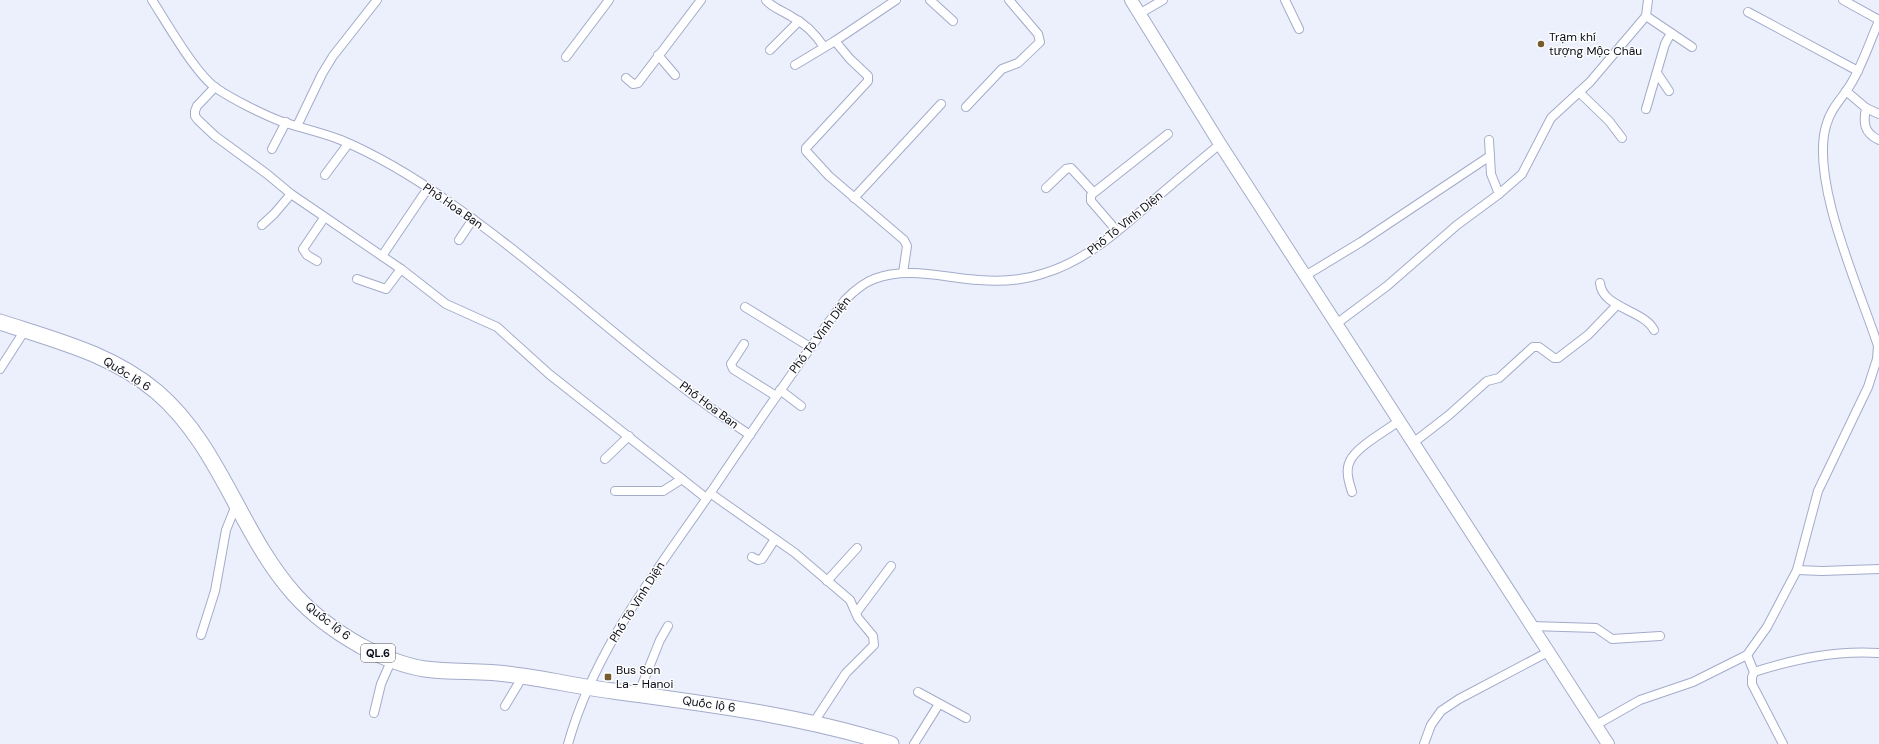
<svg xmlns="http://www.w3.org/2000/svg" width="1879" height="744" font-family="'DM Sans',sans-serif">
<style>
.lines{fill:none;stroke-linecap:round;stroke-linejoin:round}
.street-casing{stroke:#a3abca;stroke-width:10}
.secondary-casing{stroke:#a3abca;stroke-width:14}
.highway-casing{stroke:#a3abca;stroke-width:17}
.street{stroke:#fff;stroke-width:8}
.secondary{stroke:#fff;stroke-width:12}
.highway{stroke:#fff;stroke-width:15}
.poi-dot{fill:#765c2d;stroke:#fdfdfd;stroke-width:1.5}
.labels{text-anchor:middle;stroke-width:3;stroke-linejoin:round;paint-order:stroke}
.shield{fill:#fdfdfd;stroke:#54565d;stroke-width:1}
.shield-label{font-size:11px;font-weight:bold;fill:#0b0e18}
.poi-label{font-size:12px;fill:#0b0e18;stroke:#fdfdfd;text-anchor:start}
.street-label{font-size:12px;fill:#0b0e18;stroke:#fdfdfd}
</style>
<rect width="100%" height="100%" fill="#ecf0fd"/>
<g class="lines">
<defs>
<g id="street">
<path d="M152 0C167 23 195 73 216 88 232 99 262 114 280 121 300 128 321 132 341 140 379 156 415 178 449 202 553 274 644 366 750 435"/>
<path d="M766 0C772 8 784 11 792 17 806 24 816 35 824 47"/>
<path d="M896 0 835 41 850 59 868 76V81L806 148V151L829 176 904 240 907 246 903 273"/>
<path d="M930 0 953 21"/>
<path d="M1285 0 1299 29"/>
<path d="M1843 0 1879 20"/>
<path d="M1748 12 1858 71"/>
<path d="M1139 14 1163 0"/>
<path d="M1646 16 1692 47"/>
<path d="M770 50 799 21"/>
<path d="M658 55 675 75"/>
<path d="M566 57 609 0"/>
<path d="M795 65 835 41"/>
<path d="M1657 73 1669 91"/>
<path d="M626 78 633 84 638 83 701 0"/>
<path d="M215 87 197 106 195 111V116L198 120 215 136 267 174 291 194 401 269 446 304 497 327 549 374 706 498"/>
<path d="M1846 91 1866 108 1879 114"/>
<path d="M1579 92 1609 121 1622 138"/>
<path d="M966 107 1002 69 1018 63 1040 42 1038 34 1009 0"/>
<path d="M1866 108C1863 123 1864 133 1879 140"/>
<path d="M1646 109 1665 44 1671 33"/>
<path d="M297 126 322 74 333 56 377 0"/>
<path d="M1489 140 1491 174 1499 194"/>
<path d="M272 149 286 122"/>
<path d="M325 175 348 144"/>
<path d="M1046 188 1066 169 1071 168 1093 192"/>
<path d="M854 198 941 104"/>
<path d="M262 225 274 214 291 194"/>
<path d="M1117 231 1091 201V195L1168 134"/>
<path d="M459 240 473 219"/>
<path d="M382 256 428 188"/>
<path d="M317 261 307 255 303 249 324 218"/>
<path d="M1305 276 1361 242 1490 156"/>
<path d="M357 279 386 289 401 269"/>
<path d="M1600 283C1602 308 1644 310 1654 330"/>
<path d="M745 307 810 347"/>
<path d="M1336 324 1387 286 1457 225 1499 194 1522 174 1551 118 1590 82 1646 16 1648 0"/>
<path d="M744 344 731 364 733 369 776 396"/>
<path d="M0 369 25 330"/>
<path d="M780 390 801 406"/>
<path d="M1413 443 1449 415 1487 381 1499 378 1533 347H1539L1554 358H1558L1588 335 1617 305"/>
<path d="M605 459 629 436"/>
<path d="M615 491H663L682 479"/>
<path d="M1352 492C1349 482 1345 471 1350 461 1356 447 1386 431 1399 421"/>
<path d="M710 493 795 553 850 600 858 618 873 636 874 645 846 673 814 722"/>
<path d="M752 557 758 560 762 559 775 539"/>
<path d="M1797 570 1822 571 1879 569"/>
<path d="M827 581 857 548"/>
<path d="M856 613 891 566"/>
<path d="M1531 626 1596 628 1612 639 1660 636"/>
<path d="M201 635 215 591 226 530 236 505"/>
<path d="M1747 655 1754 672 1752 677V684L1783 744"/>
<path d="M1754 672C1795 659 1836 650 1879 653"/>
<path d="M918 692 966 718"/>
<path d="M638 695 660 640 668 626"/>
<path d="M505 706 523 676"/>
<path d="M374 713 381 684 392 659"/>
<path d="M1596 725 1640 700 1693 682 1747 655 1767 627 1797 570 1818 491 1868 387 1877 359 1878 346C1860 290 1810 182 1826 126 1831 107 1843 98 1852 82 1863 63 1870 41 1879 21"/>
<path d="M568 744C594 651 653 576 707 498 752 431 797 365 845 300 853 292 863 283 874 279 908 266 945 278 979 280 1001 282 1025 280 1045 273 1085 261 1117 232 1148 205 1172 184 1196 164 1220 144"/>
<path d="M914 744 939 704"/>
<path d="M1424 744 1431 725 1441 711 1459 699 1548 652"/>
</g>
<path id="secondary" d="M1131 0 1220 144 1608 744"/>
<path id="highway" d="M0 322C55 340 112 354 157 392 221 447 240 534 295 595 313 615 338 633 361 646 380 656 405 666 425 669 455 673 485 670 514 675 547 679 580 687 613 691 707 704 800 715 891 744"/>
</defs>
<!-- street casing -->
<use href="#street" class="street-casing"/>
<!-- secondary casing -->
<use href="#secondary" class="secondary-casing"/>
<!-- highway casing -->
<use href="#highway" class="highway-casing"/>
<!-- street -->
<use href="#street" class="street"/>
<!-- secondary -->
<use href="#secondary" class="secondary"/>
<!-- highway -->
<use href="#highway" class="highway"/>
</g>
<!-- markers -->
<g class="poi-dot">
<circle cx="1541" cy="44" r="4"/>
<rect x="604" y="673" width="8" height="8" rx="2"/>
</g>
<g class="labels">
<!-- shield labels -->
<rect class="shield" x="361" y="644" width="34" height="18" rx="3"/>
<g class="shield-label">
<text x="378" y="657">QL.6</text>
</g>
<!-- poi labels -->
<g class="poi-label">
<text x="1549" y="41">Trạm khí<tspan x="1549" dy="14">tượng Mộc Châu</tspan></text>
<text x="616" y="674">Bus Son<tspan x="616" dy="14">La - Hanoi</tspan></text>
</g>
<!-- street labels -->
<g class="street-label">
<text transform="translate(453 206) rotate(35)" y="4">Phố Hoa Ban</text>
<text transform="translate(1125 223) rotate(-39)" y="4">Phố Tô Vĩnh Diện</text>
<text transform="translate(820 335) rotate(-53)" y="4">Phố Tô Vĩnh Diện</text>
<text transform="translate(127 374) rotate(32)" y="4">Quốc lộ 6</text>
<text transform="translate(709 405) rotate(37)" y="4">Phố Hoa Ban</text>
<text transform="translate(637 602) rotate(-58)" y="4">Phố Tô Vĩnh Diện</text>
<text transform="translate(328 621) rotate(38)" y="4">Quốc lộ 6</text>
<text transform="translate(709 704) rotate(8)" y="4">Quốc lộ 6</text>
</g>
</g>
</svg>
